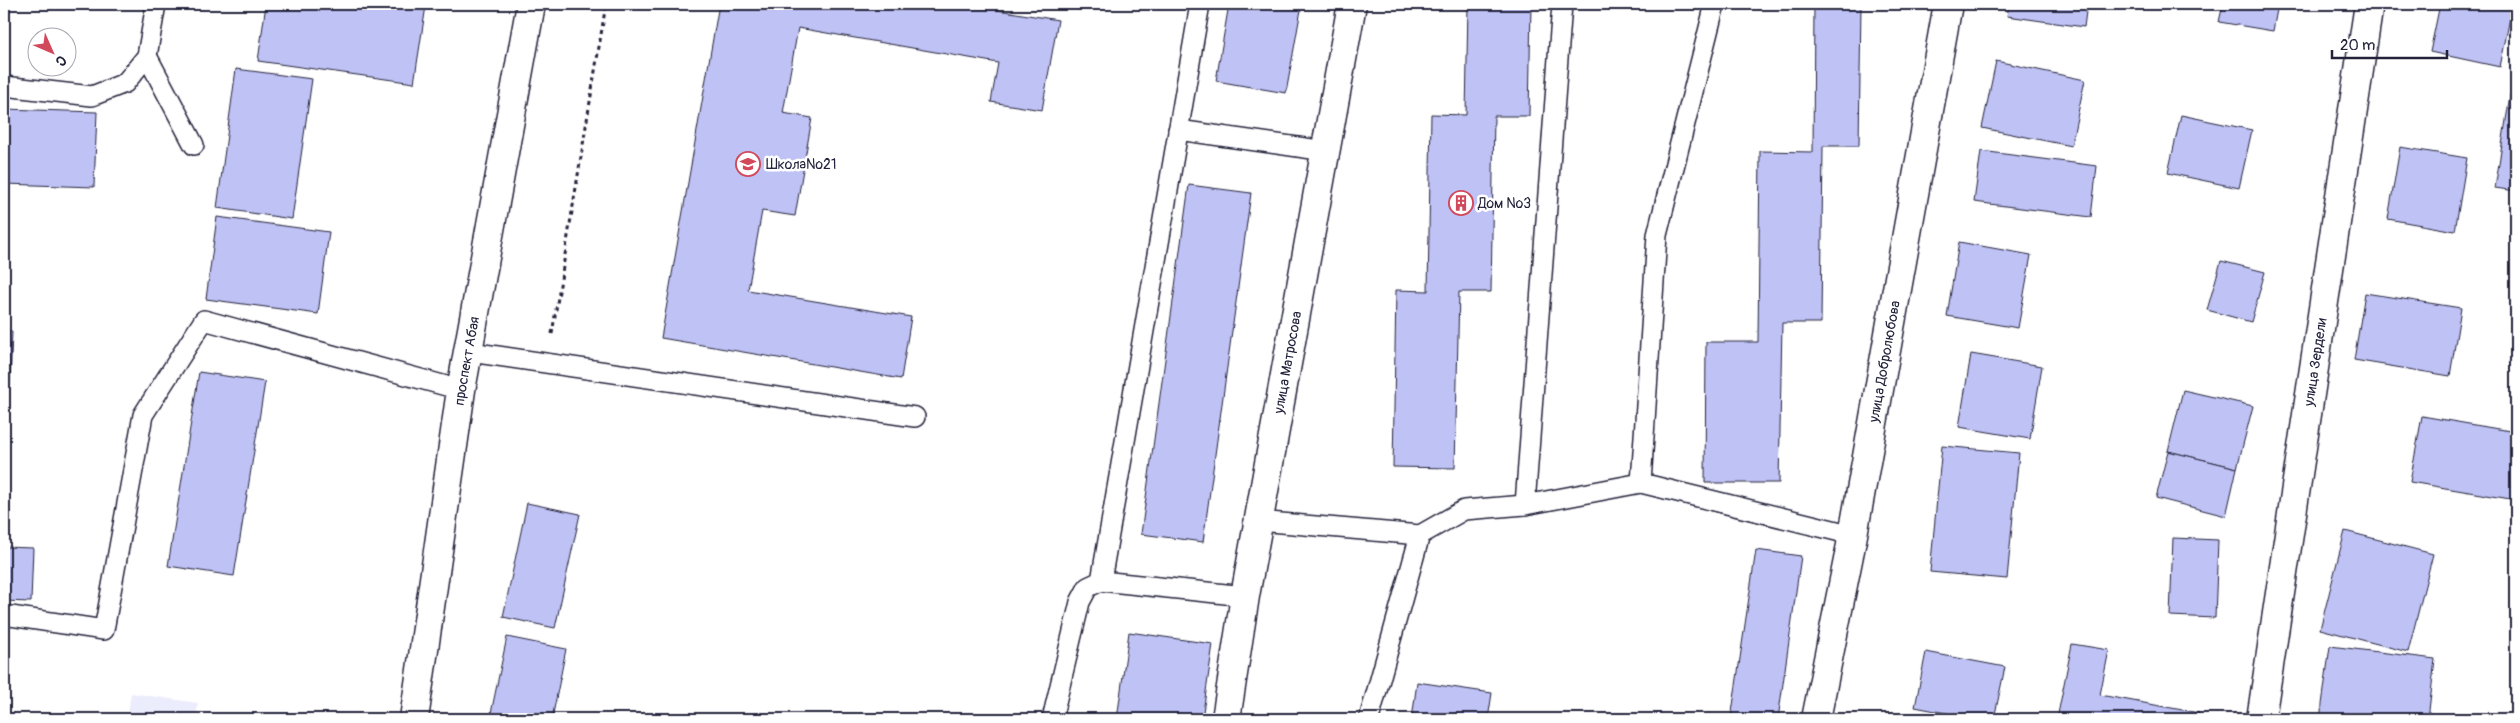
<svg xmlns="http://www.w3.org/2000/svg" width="2520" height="723" font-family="Pangolin,sans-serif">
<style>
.built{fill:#ecedfc}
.building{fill:#bfc2f4;stroke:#22223b}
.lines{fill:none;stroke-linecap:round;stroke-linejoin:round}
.service-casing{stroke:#22223b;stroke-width:22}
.minor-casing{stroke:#22223b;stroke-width:31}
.secondary-casing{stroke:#22223b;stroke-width:31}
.path{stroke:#22223b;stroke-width:3;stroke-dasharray:4 4;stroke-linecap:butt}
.service{stroke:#fff;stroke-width:19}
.minor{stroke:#fff;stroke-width:28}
.secondary{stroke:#fff;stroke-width:28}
.labels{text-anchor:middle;stroke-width:5;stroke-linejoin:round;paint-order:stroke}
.poi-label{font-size:14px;fill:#22223b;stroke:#fff;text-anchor:start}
.street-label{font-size:14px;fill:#22223b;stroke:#fff}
</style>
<rect width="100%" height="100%" fill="#fff"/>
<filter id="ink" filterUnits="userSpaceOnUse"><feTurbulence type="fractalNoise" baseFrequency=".02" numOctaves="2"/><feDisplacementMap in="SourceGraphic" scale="10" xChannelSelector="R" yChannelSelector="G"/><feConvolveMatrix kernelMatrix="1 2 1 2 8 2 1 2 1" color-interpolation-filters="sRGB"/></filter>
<g filter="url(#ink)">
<!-- built -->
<path class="built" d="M131 693 198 703 196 719H127Z"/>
<!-- building -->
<g class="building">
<path d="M266 4H409L426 6 414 83 258 61Z"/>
<path d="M719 4H962L1058 20 1042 110 991 102 998 63 798 28 783 113 812 118 795 216 762 211 748 290 911 317 901 379 661 338Z"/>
<path d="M1229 4H1302L1286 93 1216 81Z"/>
<path d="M1468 4H1531L1529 116H1494L1491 292H1459L1455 468 1393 467 1396 290 1428 291 1431 114 1466 115Z"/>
<path d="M1814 4H1861L1859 146H1823L1821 323H1782L1779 483H1705L1706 342H1758L1760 151 1813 152Z"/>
<path d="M2009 4H2087L2084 27 2007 16Z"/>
<path d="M2223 4H2278L2273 31 2219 22Z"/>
<path d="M2440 4H2489L2512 8 2500 67 2430 52Z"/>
<path d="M1996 61 2085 80 2071 146 1982 128Z"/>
<path d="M236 69 312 79 292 219 217 208Z"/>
<path d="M2512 83 2516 84V191L2495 188Z"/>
<path d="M4 109 97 112 94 187 4 184Z"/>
<path d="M2181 115 2252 130 2239 188 2168 173Z"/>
<path d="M2400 147 2467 158 2455 231 2388 219Z"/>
<path d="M1981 151 2097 166 2091 217 1974 202Z"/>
<path d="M1189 185 1251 193 1203 542 1141 534Z"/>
<path d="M217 217 329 232 318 314 206 299Z"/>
<path d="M1959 242 2031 255 2018 328 1947 316Z"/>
<path d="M2221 261 2265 272 2251 322 2207 310Z"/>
<path d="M2365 293 2461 308 2450 376 2354 360Z"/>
<path d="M4 331H12L10 385H4Z"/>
<path d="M1971 354 2042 366 2030 439 1959 427Z"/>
<path d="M199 372 265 382 234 576 168 566Z"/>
<path d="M2183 390 2253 406 2237 468 2168 451Z"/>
<path d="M2422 416 2516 432V500L2410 482Z"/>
<path d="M1942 446 2019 453 2007 579 1930 572Z"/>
<path d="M2168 451 2237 468 2226 516 2156 498Z"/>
<path d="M527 503 580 514 555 628 503 617Z"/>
<path d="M2345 531 2433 554 2408 652 2320 629Z"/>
<path d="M2173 538 2218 540 2215 618 2170 616Z"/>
<path d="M4 547 33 548 31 602 4 601Z"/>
<path d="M1756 550 1801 556 1778 719H1731Z"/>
<path d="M1129 632 1213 644 1202 719H1117Z"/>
<path d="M507 637 566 649 552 719 490 718Z"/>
<path d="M2072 644 2109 650 2100 695 2199 713 2198 719H2057Z"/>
<path d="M2330 646 2435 659 2428 719H2320Z"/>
<path d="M1926 652 2005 667 1994 719H1977L1915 707Z"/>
<path d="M1417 682 1492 693 1488 719H1412Z"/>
</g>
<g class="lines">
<defs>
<g id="service">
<path d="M147 56 194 145"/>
<path d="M4 86 92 96 125 83 147 56 156 4"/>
<path d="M1178 130 1326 151"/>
<path d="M470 352 915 417"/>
<path d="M1641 483 1657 235 1715 4"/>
<path d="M1525 505 1562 4"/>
<path d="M1259 521 1420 535 1464 510 1525 505 1641 483 1853 535"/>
<path d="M1101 581 1200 4"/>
<path d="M4 615 104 630 143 415 204 320 461 390"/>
<path d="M1052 719 1080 602 1088 587 1101 581 1245 596"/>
<path d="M1369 719 1420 535"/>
</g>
<g id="minor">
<path id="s1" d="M1226 719 1245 596 1352 4"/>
<path id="s2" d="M1816 719 1853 535 1948 4"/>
<path id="s3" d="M2261 719 2369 4"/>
</g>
<g id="secondary">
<path id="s4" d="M414 719 461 390 531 4"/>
</g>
</defs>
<!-- service casing -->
<use href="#service" class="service-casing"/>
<!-- minor casing -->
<use href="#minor" class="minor-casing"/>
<!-- secondary casing -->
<use href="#secondary" class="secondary-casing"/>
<!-- path -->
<path class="path" d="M552 334 606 4"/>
<!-- service -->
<use href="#service" class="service"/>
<!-- minor -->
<use href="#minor" class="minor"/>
<!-- secondary -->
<use href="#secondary" class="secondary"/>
</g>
</g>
<!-- icons -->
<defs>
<symbol id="school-ring" viewBox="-11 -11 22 22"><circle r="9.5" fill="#fff" stroke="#d1495b" stroke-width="1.5"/><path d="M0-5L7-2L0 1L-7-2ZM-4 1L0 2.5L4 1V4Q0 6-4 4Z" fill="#d1495b"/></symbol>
<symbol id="building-ring" viewBox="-11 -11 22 22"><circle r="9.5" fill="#fff" stroke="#d1495b" stroke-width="1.5"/><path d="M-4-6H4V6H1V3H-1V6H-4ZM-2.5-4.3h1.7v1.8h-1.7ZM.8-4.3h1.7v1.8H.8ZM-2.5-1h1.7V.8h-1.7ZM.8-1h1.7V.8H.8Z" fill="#d1495b"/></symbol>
</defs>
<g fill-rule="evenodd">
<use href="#school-ring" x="734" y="150" width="28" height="28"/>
<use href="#building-ring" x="1447" y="189" width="28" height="28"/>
</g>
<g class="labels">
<!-- poi labels -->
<g class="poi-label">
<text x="766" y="169">Школа№21</text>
<text x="1478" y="208">Дом №3</text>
</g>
<!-- street labels -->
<g class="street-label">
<text dy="5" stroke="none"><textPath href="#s4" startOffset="362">проспект Абая</textPath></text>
<text dy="5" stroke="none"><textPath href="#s1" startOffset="362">улица Матросова</textPath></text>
<text dy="5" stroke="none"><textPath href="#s2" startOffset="364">улица Добролюбова</textPath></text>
<text dy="5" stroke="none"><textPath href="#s3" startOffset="361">улица Зердели</textPath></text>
</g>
</g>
<!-- margin -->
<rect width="2520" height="723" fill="none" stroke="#fff" stroke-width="20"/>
<rect x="10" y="10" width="2500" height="703" fill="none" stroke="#22223b" stroke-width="2" filter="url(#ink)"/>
<!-- north arrow -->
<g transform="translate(52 52) rotate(135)"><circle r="24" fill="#ffffff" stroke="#a7a7b1"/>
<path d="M0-4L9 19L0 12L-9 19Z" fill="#d1495b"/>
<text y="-8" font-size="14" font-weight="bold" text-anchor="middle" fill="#22223b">С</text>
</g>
<!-- scale -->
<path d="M2332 50v8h115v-8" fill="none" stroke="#22223b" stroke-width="2.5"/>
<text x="2340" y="50" font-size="15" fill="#22223b" stroke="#ffffff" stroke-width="4" paint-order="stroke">20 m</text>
</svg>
